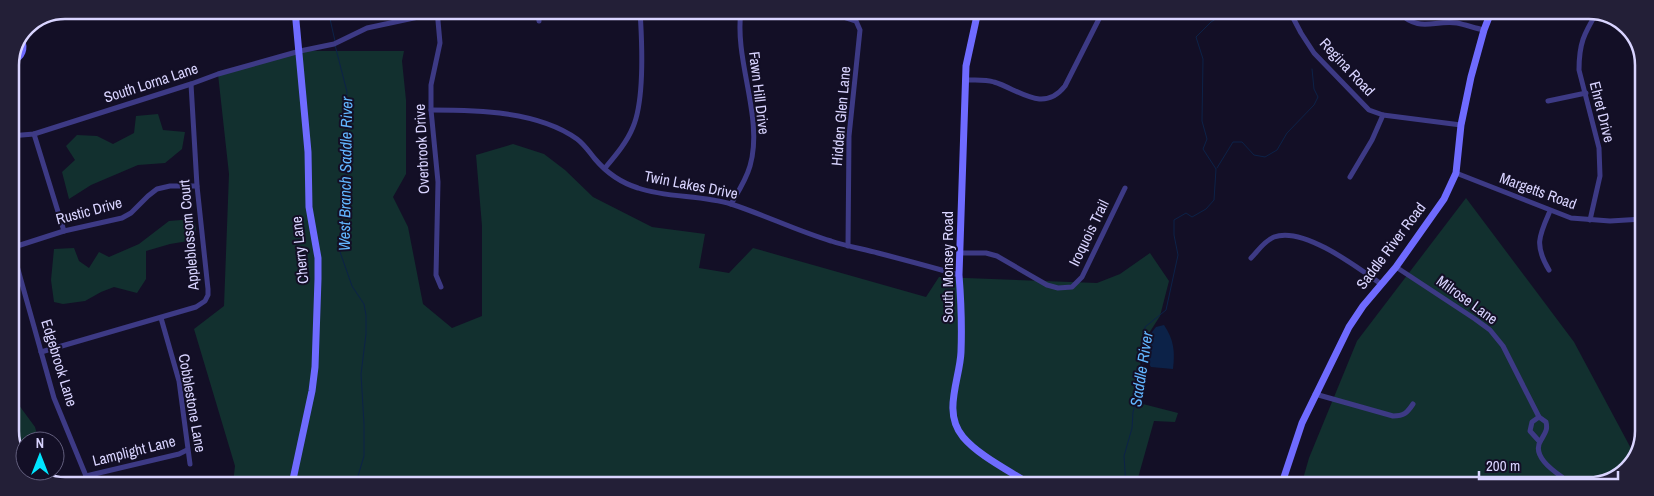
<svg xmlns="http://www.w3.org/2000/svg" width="1654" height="496" font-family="'Archivo Narrow',sans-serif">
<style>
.green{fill:#12302f}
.water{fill:#0c2248}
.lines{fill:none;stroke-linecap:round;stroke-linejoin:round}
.stream{stroke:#0c2248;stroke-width:1}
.street{stroke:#3d3a85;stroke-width:5}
.secondary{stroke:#6f6bff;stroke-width:7}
.labels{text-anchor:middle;stroke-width:4;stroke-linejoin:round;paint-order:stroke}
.street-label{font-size:15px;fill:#d9d4ff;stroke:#130f26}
.water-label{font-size:16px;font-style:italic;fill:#62b6ff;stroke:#130f26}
.rim{fill:none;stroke:#d9d4ff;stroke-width:2.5}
</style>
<rect width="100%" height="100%" fill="#130f26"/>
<!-- green -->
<g class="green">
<path d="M300 51H404L402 61 406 100V174L393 197 408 227 423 304 452 328 482 316V226L476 155 513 144 544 154 565 170 593 197 652 227 705 234 699 268 729 273 753 248 926 297 939 277 1097 283 1120 274 1150 253 1169 281 1160 316 1139 349 1142 381 1139 403 1178 413 1175 422 1154 421 1136 485 233 484 235 466 194 329 224 306 229 174 218 74Z"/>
<path d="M158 114 163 130 185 132 182 149 165 163 138 165 91 185 69 199 62 172 75 160 66 146 77 135 97 136 113 144 134 133 136 116Z"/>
<path d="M1466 198 1574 342 1635 456 1623 475 1590 486H1301L1309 458 1357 341Z"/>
<path d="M194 219 196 228 194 240 170 244 146 251V279L137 293 114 287 101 292 85 301 63 304 54 302 51 280 54 249 74 248 79 261 89 268 99 252 109 257 139 244 169 221Z"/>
<path d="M10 393 35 427 39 441H25V467L21 465 10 435Z"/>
</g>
<!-- water -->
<path class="water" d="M1164 325C1174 340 1175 351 1173 369L1151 367C1140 351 1145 341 1156 327Z"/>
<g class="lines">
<!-- stream -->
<g class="stream">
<path d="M328 10 335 41"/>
<path d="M335 45 347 92 345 124 347 161 342 193 340 252 352 286 364 304 366 315V334L361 374 364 424V456L358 476 357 484"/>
<path d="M1217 168 1233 142H1242L1254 155 1265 157 1277 150 1287 133 1314 105 1318 97 1314 89 1312 69"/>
<path d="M1126 485 1124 456 1132 428 1133 412 1142 381 1145 327 1166 310 1178 255 1174 235V220L1186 213 1192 217 1206 209 1214 200 1216 169 1203 149 1207 139 1202 121 1203 59 1196 37 1211 22 1228 11"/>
</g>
<!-- street -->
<g class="street">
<path d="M437 10 440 43 431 85V110L438 182 436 275 441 287"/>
<path d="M538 11 539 21"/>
<path d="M825 11 856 21 860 30 849 136 848 246"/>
<path d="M1290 12 1301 33 1314 53 1369 110 1383 115 1461 125"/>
<path d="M1398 12C1420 33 1432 20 1457 23 1466 25 1475 28 1484 30"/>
<path d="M966 80C975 80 985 79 994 82 1018 89 1043 114 1065 86L1103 11"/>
<path d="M1548 101 1586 93"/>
<path d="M431 110C477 110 538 111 577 139 585 145 589 152 595 159 606 172 622 183 638 188 667 198 701 195 731 204 765 215 797 231 831 241 846 246 863 249 878 253 905 260 932 267 959 275"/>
<path d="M34 134 64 231"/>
<path d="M10 136 34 134 191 84 218 74 300 51 334 44 367 28 437 13"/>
<path d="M605 168C616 155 627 142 633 127 645 99 642 41 640 11"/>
<path d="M1456 173 1571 218 1610 221 1643 219"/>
<path d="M1350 177 1372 140 1383 115"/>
<path d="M731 204C738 192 746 180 750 166 764 118 734 61 741 11"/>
<path d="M1590 220 1600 176 1599 148 1579 70C1579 43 1584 34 1597 12"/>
<path d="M11 248 64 231 122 218 131 213 148 196 157 189 170 186H197"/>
<path d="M12 248 54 398 86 476 87 484"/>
<path d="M960 253H986L997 256 1047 285 1058 288 1072 287 1082 277 1125 188"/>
<path d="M1251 258C1258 251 1264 241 1274 237 1303 226 1357 267 1381 284"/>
<path d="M1396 267 1475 319 1490 330 1503 346 1539 417 1546 422C1548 430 1545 433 1541 440 1531 455 1552 470 1562 477"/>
<path d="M1549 270C1534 245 1539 236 1550 211"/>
<path d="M161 318 179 381 190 464"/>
<path d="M41 352 196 307 205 301 208 295V289L197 186 191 84"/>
<path d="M1315 394 1393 416C1404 416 1407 413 1413 404"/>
<path d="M1539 441 1530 431 1532 422 1539 417"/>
<path d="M86 476 179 454 187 450"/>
<path d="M1283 478 1316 483 1441 480 1453 486"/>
</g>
<!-- secondary -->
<g class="secondary">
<path d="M978 11 966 66 959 275C961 300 962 326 961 352 960 379 942 412 963 437 979 456 1010 471 1031 485"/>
<path d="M11 61C23 58 25 48 21 38"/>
<path d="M292 484 312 391 315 367 318 279V258L309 207 308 152 295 10"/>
<path d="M1281 486 1302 423 1349 327 1363 306 1396 267 1444 199 1456 173 1461 125 1471 77 1484 30 1491 12"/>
</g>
</g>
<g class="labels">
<!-- street labels -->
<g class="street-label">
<text transform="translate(1347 67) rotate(47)" y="5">Regina Road</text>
<text transform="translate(151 83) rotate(-18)" y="5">South Lorna Lane</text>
<text transform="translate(759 93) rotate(83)" y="5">Fawn Hill Drive</text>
<text transform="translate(1602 112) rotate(76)" y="5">Ehret Drive</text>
<text transform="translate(841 116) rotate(-85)" y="5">Hidden Glen Lane</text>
<text transform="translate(422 149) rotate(-93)" y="5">Overbrook Drive</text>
<text transform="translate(691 185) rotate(11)" y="5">Twin Lakes Drive</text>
<text transform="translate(1538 191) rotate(20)" y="5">Margetts Road</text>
<text transform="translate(89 211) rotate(-15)" y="5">Rustic Drive</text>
<text transform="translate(1089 233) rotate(-64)" y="5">Iroquois Trail</text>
<text transform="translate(189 235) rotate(-95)" y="5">Appleblossom Court</text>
<text transform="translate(1391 246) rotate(-53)" y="5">Saddle River Road</text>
<text transform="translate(300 250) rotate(-96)" y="5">Cherry Lane</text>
<text transform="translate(948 267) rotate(-90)" y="5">South Monsey Road</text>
<text transform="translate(1467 300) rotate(36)" y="5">Milrose Lane</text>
<text transform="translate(59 363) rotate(73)" y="5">Edgebrook Lane</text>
<text transform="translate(192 403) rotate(80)" y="5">Cobblestone Lane</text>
<text transform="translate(134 451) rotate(-14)" y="5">Lamplight Lane</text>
</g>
<!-- water labels -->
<g class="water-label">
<text transform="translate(345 174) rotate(-89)" y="6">West Branch Saddle River</text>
<text transform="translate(1141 369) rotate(-81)" y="6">Saddle River</text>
</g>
</g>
<!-- crop -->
<path d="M0 0H1654V496H0ZM65 19H1589A46 46 0 0 1 1635 65V431A46 46 0 0 1 1589 477H65A46 46 0 0 1 19 431V65A46 46 0 0 1 65 19Z" fill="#231f37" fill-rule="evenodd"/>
<path class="rim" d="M65 19H1589A46 46 0 0 1 1635 65V431A46 46 0 0 1 1589 477H65A46 46 0 0 1 19 431V65A46 46 0 0 1 65 19Z"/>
<!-- north arrow -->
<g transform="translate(40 456)"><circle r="24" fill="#130f26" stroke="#625e7d"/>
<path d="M0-4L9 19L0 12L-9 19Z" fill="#00e5ff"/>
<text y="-8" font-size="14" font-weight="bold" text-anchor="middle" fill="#d9d4ff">N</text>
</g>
<!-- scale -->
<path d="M1479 471v8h139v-8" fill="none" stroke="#d9d4ff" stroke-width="2.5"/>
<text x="1486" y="471" font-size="15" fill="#d9d4ff" stroke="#130f26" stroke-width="4" paint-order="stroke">200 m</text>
</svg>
